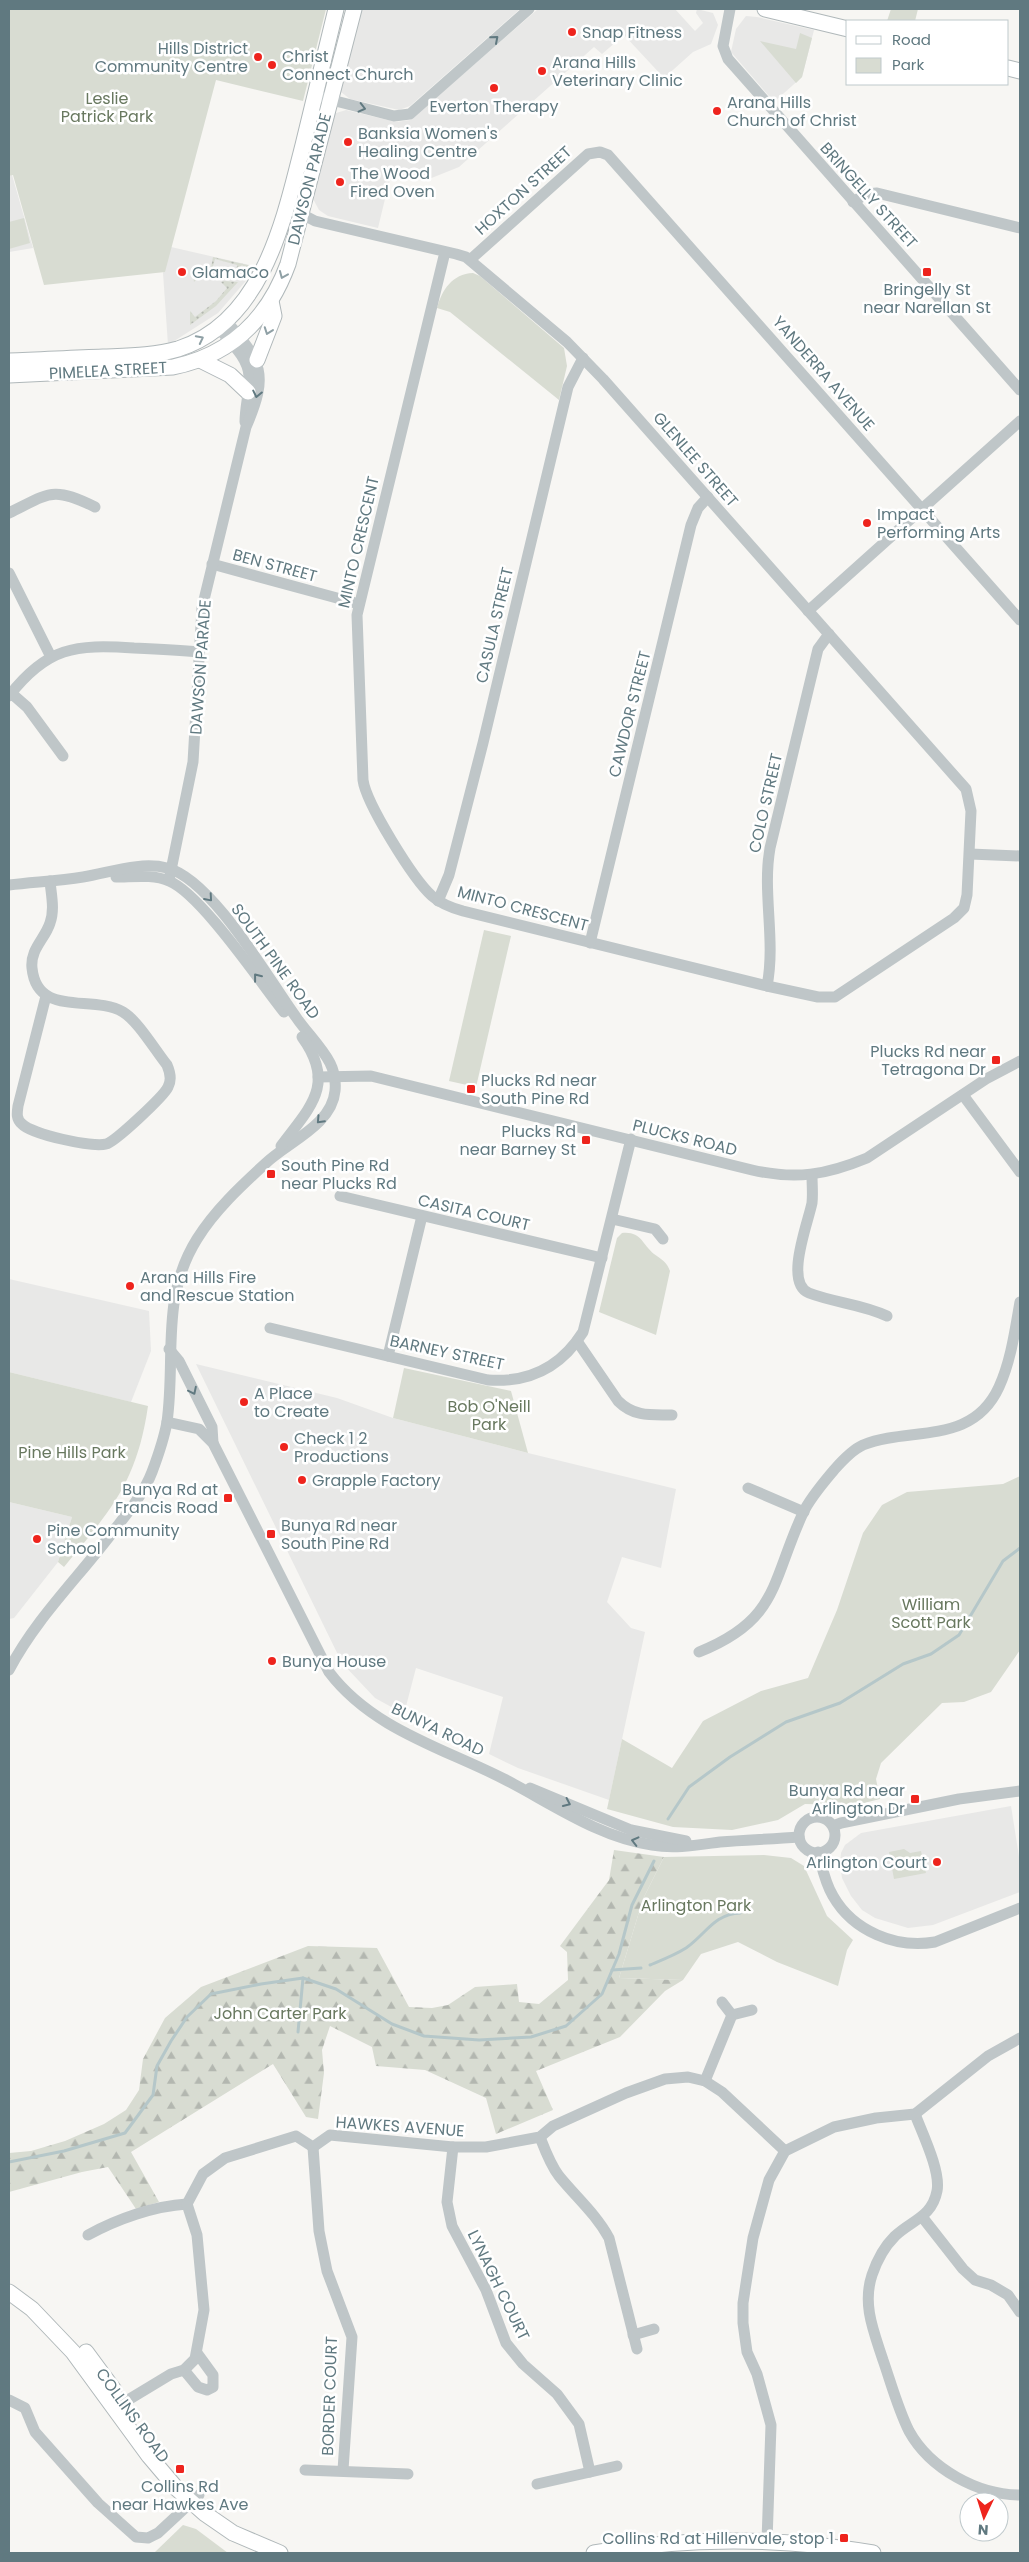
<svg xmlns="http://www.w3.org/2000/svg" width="1029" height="2562" font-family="Poppins,sans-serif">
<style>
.built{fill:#e8e8e7}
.forest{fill:url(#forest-firs)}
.park{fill:#d8dcd2}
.garden{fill:url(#garden-dots)}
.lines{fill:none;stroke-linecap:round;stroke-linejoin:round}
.stream{stroke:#b5c7c9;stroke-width:3}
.major-casing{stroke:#b0b8ba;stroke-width:17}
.minor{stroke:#bfc6c8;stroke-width:11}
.major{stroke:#fff;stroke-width:15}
.oneway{stroke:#607980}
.oneway2{stroke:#90a1a6}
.poi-dot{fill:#ee241d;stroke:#fff;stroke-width:2}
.labels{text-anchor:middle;stroke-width:5;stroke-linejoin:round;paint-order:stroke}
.poi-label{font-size:16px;fill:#607980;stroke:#fff;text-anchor:start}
.park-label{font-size:16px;fill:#68785f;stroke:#fff}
.street-label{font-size:16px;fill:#607980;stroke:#fff}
</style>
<defs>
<pattern id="forest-firs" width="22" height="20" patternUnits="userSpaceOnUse" patternTransform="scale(1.25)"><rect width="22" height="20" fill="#d8dcd2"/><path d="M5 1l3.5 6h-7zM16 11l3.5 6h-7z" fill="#b3b7b0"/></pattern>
<pattern id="garden-dots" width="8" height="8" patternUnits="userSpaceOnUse" patternTransform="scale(1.25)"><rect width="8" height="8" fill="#d8dcd2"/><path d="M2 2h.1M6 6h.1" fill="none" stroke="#b3b7b0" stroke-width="1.8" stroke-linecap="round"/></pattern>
</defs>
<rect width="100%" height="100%" fill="#f7f6f3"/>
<!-- built -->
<g class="built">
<path d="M358 9H520L410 106 399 110 350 99 341 92 340 88Z"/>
<path d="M538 9H675L695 31 703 23 696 13 697 9 713 13 718 25 711 44 693 52 664 78 624 35 602 54 594 47 459 167 424 181 391 174 378 228 328 216 319 210 312 197 333 114 346 110 396 122 410 120Z"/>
<path d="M746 16 757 17 814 30 802 77 774 102 731 52 736 29Z"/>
<path d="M12 175 33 248 9 252V176Z"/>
<path d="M171 247 258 267 218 313 168 345 163 273Z"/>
<path d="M9 1279 149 1311 151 1351 131 1402 9 1372Z"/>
<path d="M196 1364 337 1398 393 1418 528 1453 676 1489 661 1568 622 1557 607 1602 631 1628 645 1632 609 1800 518 1768 489 1754 503 1697 416 1668 404 1714 375 1698 342 1663Z"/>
<path d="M9 1502 72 1517 58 1562 14 1618 9 1619Z"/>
<path d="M1011 1806 1020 1863V1892L933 1925 908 1928 875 1918 862 1910 851 1896 842 1878 840 1865 841 1853 845 1845 861 1833Z"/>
</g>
<!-- forest -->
<path class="forest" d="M614 1850 664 1857 643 1899 619 1978 683 1980 665 1991 620 2037 536 2071 553 2110 496 2134 486 2098 425 2070 376 2066 372 2047 330 2026 322 2050 324 2073 318 2119 306 2117 273 2064 131 2152 159 2202 136 2209 108 2167 82 2172 9 2192V2153L31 2151 65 2141 104 2124 126 2110 139 2090 143 2059 165 2018 201 1987 308 1946 377 1948 409 2007 432 2008 448 2005 475 1987 517 1984 519 2002 539 2004 568 1980 567 1952 560 1946 609 1880Z"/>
<!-- park -->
<g class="park">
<path d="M9 9H326L303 101 216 80 165 272 44 285 13 175 9 176Z"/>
<path d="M891 9H918L915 21H887Z"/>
<path d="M800 33 812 38 802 77 796 83 760 41 796 49Z"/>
<path d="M24 218 30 243 9 249V222Z"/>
<path d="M473 273 480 276 564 348 567 366 559 400 450 312 437 308C442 290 452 274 473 273Z"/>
<path d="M484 930 511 936 476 1087 449 1081Z"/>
<path d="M622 1233C641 1231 642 1244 654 1254 661 1259 667 1262 670 1271L656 1335 599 1312 617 1238Z"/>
<path d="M404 1368 511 1391 528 1453 393 1418Z"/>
<path d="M9 1372 148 1406C137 1482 111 1510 64 1567L58 1562 72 1517 9 1502Z"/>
<path d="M1020 1476V1650L991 1692 964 1702 942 1703 881 1763 876 1779 880 1799 856 1805 805 1804 778 1820 732 1830 673 1827 607 1809 622 1739 672 1768 703 1721 761 1691 808 1678 837 1610 863 1533 882 1505 907 1492 1003 1484Z"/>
<path d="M904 1849 910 1853 921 1851 926 1873 894 1879 889 1852Z"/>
<path d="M764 1855 791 1858 804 1866 827 1916 853 1940 847 1950 838 1986 777 1962 738 1942 701 1954 683 1980 619 1978 643 1899 664 1857Z"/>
<path d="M183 2525 196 2529 228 2553H154Z"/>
</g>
<!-- garden -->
<g class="garden">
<path d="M213 257 252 266 244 275 241 273 245 268 242 265 236 272 237 265 215 259 210 277 208 278 202 273 194 282 193 275 198 271 210 273Z"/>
<path d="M224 281 238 282 216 306 190 325V311L195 317 216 301 227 288 221 282Z"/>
</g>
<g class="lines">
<!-- stream -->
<g class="stream">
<path d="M668 1819 689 1787 730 1757 786 1722 840 1703 903 1664 931 1654 959 1635 1003 1561 1020 1548"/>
<path d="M650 1965C662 1960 675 1955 686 1948 706 1934 714 1914 740 1913"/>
<path d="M612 1970 641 1968"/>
<path d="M298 2032 303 1978"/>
<path d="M9 2162 64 2151 125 2133 153 2095 157 2066 171 2041 187 2017 211 1994 261 1984 303 1978 336 1989 392 2024 424 2036 479 2040 531 2037 566 2026 602 1994 619 1954 632 1905 654 1861"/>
</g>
<defs>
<g id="major">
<path d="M765 9 848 29"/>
<path d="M1008 68 1020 71"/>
<path d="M200 360 230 375 248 392"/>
<path d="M257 360 274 316 271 301"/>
<path d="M9 361C40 360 72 358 103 357 128 356 154 356 178 349 263 322 284 220 303 145 314 100 325 54 336 9"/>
<path d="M9 375 173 367C230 355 268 319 288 264L354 9"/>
<path d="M9 2292 32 2309 73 2352 149 2456 177 2489 204 2513 233 2533 280 2553"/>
<path d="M86 2352 114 2390"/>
<path d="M594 2553C687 2537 780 2537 873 2553"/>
</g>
</defs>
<!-- major casing -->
<use href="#major" class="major-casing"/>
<!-- minor -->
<g class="minor">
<path d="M730 9 723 46 728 59 1020 390"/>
<path d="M324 98 394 116 410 114 529 9"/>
<path d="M853 202 866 194 877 193 1020 228"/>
<path d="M296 211 315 221 456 254 466 257 567 342 603 379 966 789 971 811 967 895 964 908 954 918 835 997H818L767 986 463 911C452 908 441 904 432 896 413 879 366 803 363 780L357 615 445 252"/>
<path d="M471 259 588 154 600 152 608 155 1020 620"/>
<path d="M218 327C229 341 248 357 249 376 250 391 245 406 245 422"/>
<path d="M9 513C50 493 52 486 95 507"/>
<path d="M212 564 359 604"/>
<path d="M9 573 51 657"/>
<path d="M808 611 1020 421"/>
<path d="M11 693 27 707 63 756"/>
<path d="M9 696C47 647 75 644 134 648 156 649 178 650 199 652"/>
<path d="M970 854 1020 856"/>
<path d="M116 877C133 877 153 874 169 881 201 894 260 982 284 1012"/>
<path d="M169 880 193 762 202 608 246 427C269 374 262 362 226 321"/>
<path d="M9 885C33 882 58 881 83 877 109 873 140 861 167 868 212 879 269 980 296 1017 306 1032 321 1046 330 1063 334 1071 336 1081 335 1091 332 1125 288 1142 266 1163 241 1186 215 1210 197 1239 160 1298 176 1358 167 1422 164 1439 158 1456 152 1472 144 1493 129 1511 115 1529 80 1576 36 1618 9 1670"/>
<path d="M438 901 449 875 483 743 568 387 583 358"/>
<path d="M590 943 691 525 698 508 708 497"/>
<path d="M767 986C776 940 762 893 770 848L818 649 829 634"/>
<path d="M46 996 18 1106C17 1113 16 1119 22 1124 31 1134 93 1148 106 1144 115 1142 164 1096 168 1087 172 1080 170 1072 167 1065 155 1050 138 1021 123 1012 92 994 37 1018 32 968 30 949 45 939 50 923 55 909 51 894 50 881"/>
<path d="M318 1077 371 1076 752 1170C796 1180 826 1175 867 1158L986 1079 1020 1061"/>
<path d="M963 1095 1020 1172"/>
<path d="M281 1146C309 1108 337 1085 302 1037"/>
<path d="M812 1176C812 1184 813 1194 812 1203 808 1223 784 1283 809 1293 835 1303 862 1304 887 1316"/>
<path d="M340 1196 602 1258"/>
<path d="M612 1219 655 1229 663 1239"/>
<path d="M270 1328 488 1380C529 1383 561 1367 583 1332L631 1139"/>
<path d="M577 1341 618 1401C634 1417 651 1415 672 1415"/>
<path d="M169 1349 179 1361 212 1427 213 1443"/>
<path d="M388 1356 422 1216"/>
<path d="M167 1422 199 1429 213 1443 329 1672C372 1729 443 1748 504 1779 551 1803 598 1837 652 1845 675 1849 697 1845 720 1842 746 1840 773 1839 799 1837"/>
<path d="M748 1488 804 1512"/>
<path d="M699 1652C779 1620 771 1582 803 1513 810 1498 824 1482 834 1470 841 1462 854 1449 863 1445 911 1426 972 1446 999 1387 1011 1361 1015 1330 1020 1302"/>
<path d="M530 1788 631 1830 686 1841"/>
<circle cx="817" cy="1835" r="18"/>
<path d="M833 1826 841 1823 959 1799 1020 1791"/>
<path d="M818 1852C822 1867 825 1883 833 1896 853 1931 896 1949 935 1942L1020 1908"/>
<path d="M722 2002 732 2015 752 2010"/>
<path d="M705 2081 732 2015"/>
<path d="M915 2114C922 2133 941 2171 937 2191 932 2217 912 2220 895 2236 884 2247 877 2260 872 2275 862 2305 874 2332 883 2360 891 2383 898 2409 909 2431 930 2469 978 2495 1020 2495"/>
<path d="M540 2137C545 2150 550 2164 559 2176 576 2197 596 2214 609 2238L637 2349"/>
<path d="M313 2147 319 2231 327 2271 352 2337 343 2470"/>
<path d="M453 2147 447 2202 452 2226 486 2290 506 2343 523 2364 557 2394 579 2424 590 2472"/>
<path d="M923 2218 963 2269 975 2280 991 2285 1008 2295 1020 2312"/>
<path d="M88 2235C117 2219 154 2206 187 2204"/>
<path d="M633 2335 654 2329"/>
<path d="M184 2370 198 2387 207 2390 213 2387V2375L197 2353"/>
<path d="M9 2400 25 2408 35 2432 98 2503 136 2537 148 2538 158 2533 199 2495"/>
<path d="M123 2403 171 2374 184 2370 195 2359 204 2310 197 2235 187 2204 203 2174 225 2158 296 2136 313 2147 330 2135 453 2147H486L540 2137 553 2126 626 2093 665 2079 688 2077 705 2081 722 2092 785 2151"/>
<path d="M305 2470 408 2474"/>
<path d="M537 2484 617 2466"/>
<path d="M767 2541 771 2425 757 2374 747 2352 743 2323V2303L753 2238 769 2180 785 2151 834 2127 876 2118 915 2114 988 2056 1020 2038"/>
</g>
<!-- major -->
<use href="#major" class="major"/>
</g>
<!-- one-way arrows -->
<defs><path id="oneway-chevron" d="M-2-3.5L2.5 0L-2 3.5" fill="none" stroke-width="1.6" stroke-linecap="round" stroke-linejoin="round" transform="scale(1.25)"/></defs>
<g class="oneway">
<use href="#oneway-chevron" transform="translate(495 39) rotate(-41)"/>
<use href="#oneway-chevron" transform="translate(362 108) rotate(14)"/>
<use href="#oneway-chevron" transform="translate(257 394) rotate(102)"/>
<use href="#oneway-chevron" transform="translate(209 898) rotate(49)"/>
<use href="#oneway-chevron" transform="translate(257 977) rotate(-128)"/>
<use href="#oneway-chevron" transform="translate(320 1120) rotate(133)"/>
<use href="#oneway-chevron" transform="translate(193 1391) rotate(64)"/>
<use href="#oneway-chevron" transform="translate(567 1803) rotate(25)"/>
<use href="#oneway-chevron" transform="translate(635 1841) rotate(-166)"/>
</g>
<g class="oneway2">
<use href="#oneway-chevron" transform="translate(283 275) rotate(113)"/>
<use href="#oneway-chevron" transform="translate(268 331) rotate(110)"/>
<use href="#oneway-chevron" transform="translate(200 339) rotate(-27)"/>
</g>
<!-- markers -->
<g class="poi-dot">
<circle cx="572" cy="32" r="5"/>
<circle cx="258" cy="57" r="5"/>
<circle cx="272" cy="65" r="5"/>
<circle cx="542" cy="71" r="5"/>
<circle cx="494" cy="88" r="5"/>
<circle cx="717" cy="111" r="5"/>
<circle cx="348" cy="142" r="5"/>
<circle cx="340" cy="182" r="5"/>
<circle cx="182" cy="272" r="5"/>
<rect x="922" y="267" width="10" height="10" rx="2.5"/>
<circle cx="867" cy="523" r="5"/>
<rect x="991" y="1055" width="10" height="10" rx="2.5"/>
<rect x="466" y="1084" width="10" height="10" rx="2.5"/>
<rect x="581" y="1135" width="10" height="10" rx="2.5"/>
<rect x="266" y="1169" width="10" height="10" rx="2.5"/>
<circle cx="130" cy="1286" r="5"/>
<circle cx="244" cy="1402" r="5"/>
<circle cx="284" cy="1447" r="5"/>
<circle cx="302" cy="1480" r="5"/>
<rect x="223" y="1493" width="10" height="10" rx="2.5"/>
<rect x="266" y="1529" width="10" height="10" rx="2.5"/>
<circle cx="37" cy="1539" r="5"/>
<circle cx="272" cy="1661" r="5"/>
<rect x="910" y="1794" width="10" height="10" rx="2.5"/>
<circle cx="937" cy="1862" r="5"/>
<rect x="175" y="2464" width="10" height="10" rx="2.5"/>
<rect x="839" y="2533" width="10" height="10" rx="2.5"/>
</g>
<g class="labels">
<!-- poi labels -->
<g class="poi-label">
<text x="582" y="38">Snap Fitness</text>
<text x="248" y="54" text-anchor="end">Hills District<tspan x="248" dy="18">Community Centre</tspan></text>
<text x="282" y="62">Christ<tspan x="282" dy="18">Connect Church</tspan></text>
<text x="552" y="68">Arana Hills<tspan x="552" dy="18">Veterinary Clinic</tspan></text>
<text x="727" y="108">Arana Hills<tspan x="727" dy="18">Church of Christ</tspan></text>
<text x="494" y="112" text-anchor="middle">Everton Therapy</text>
<text x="358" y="139">Banksia Women's<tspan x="358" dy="18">Healing Centre</tspan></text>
<text x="350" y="179">The Wood<tspan x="350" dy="18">Fired Oven</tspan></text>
<text x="192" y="278">GlamaCo</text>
<text x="927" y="295" text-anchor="middle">Bringelly St<tspan x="927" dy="18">near Narellan St</tspan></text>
<text x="877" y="520">Impact<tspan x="877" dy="18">Performing Arts</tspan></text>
<text x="986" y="1057" text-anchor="end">Plucks Rd near<tspan x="986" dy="18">Tetragona Dr</tspan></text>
<text x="481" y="1086">Plucks Rd near<tspan x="481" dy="18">South Pine Rd</tspan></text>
<text x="576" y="1137" text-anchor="end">Plucks Rd<tspan x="576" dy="18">near Barney St</tspan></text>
<text x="281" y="1171">South Pine Rd<tspan x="281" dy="18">near Plucks Rd</tspan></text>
<text x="140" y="1283">Arana Hills Fire<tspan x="140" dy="18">and Rescue Station</tspan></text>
<text x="254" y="1399">A Place<tspan x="254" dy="18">to Create</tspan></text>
<text x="294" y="1444">Check 1 2<tspan x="294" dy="18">Productions</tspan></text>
<text x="312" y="1486">Grapple Factory</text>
<text x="218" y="1495" text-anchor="end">Bunya Rd at<tspan x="218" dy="18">Francis Road</tspan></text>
<text x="281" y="1531">Bunya Rd near<tspan x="281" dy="18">South Pine Rd</tspan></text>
<text x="47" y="1536">Pine Community<tspan x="47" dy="18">School</tspan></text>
<text x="282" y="1667">Bunya House</text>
<text x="905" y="1796" text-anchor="end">Bunya Rd near<tspan x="905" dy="18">Arlington Dr</tspan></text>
<text x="927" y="1868" text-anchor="end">Arlington Court</text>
<text x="180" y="2492" text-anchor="middle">Collins Rd<tspan x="180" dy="18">near Hawkes Ave</tspan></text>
<text x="834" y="2544" text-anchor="end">Collins Rd at Hillenvale, stop 1</text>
</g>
<!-- park labels -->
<g class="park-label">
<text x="107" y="104">Leslie<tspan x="107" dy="18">Patrick Park</tspan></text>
<text x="489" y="1412">Bob O'Neill<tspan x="489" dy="18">Park</tspan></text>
<text x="72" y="1458">Pine Hills Park</text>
<text x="931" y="1610">William<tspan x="931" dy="18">Scott Park</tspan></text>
<text x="696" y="1911">Arlington Park</text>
<text x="280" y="2019">John Carter Park</text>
</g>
<!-- street labels -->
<g class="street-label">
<text transform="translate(309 179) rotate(-76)" y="6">DAWSON PARADE</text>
<text transform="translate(523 190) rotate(-42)" y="6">HOXTON STREET</text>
<text transform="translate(869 195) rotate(48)" y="6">BRINGELLY STREET</text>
<text transform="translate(108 370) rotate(-3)" y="6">PIMELEA STREET</text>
<text transform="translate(824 373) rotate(49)" y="6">YANDERRA AVENUE</text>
<text transform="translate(696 459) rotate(49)" y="6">GLENLEE STREET</text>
<text transform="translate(358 542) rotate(-77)" y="6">MINTO CRESCENT</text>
<text transform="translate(275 565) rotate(15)" y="6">BEN STREET</text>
<text transform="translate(494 625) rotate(-77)" y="6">CASULA STREET</text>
<text transform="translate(200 667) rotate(-86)" y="6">DAWSON PARADE</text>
<text transform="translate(629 714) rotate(-76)" y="6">CAWDOR STREET</text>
<text transform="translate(765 803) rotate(-77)" y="6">COLO STREET</text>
<text transform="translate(523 908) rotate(15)" y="6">MINTO CRESCENT</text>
<text transform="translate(276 961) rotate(54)" y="6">SOUTH PINE ROAD</text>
<text transform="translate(685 1137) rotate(14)" y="6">PLUCKS ROAD</text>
<text transform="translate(474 1212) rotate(13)" y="6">CASITA COURT</text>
<text transform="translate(447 1352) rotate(12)" y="6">BARNEY STREET</text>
<text transform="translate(438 1729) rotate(26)" y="6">BUNYA ROAD</text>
<text transform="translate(400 2126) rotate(4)" y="6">HAWKES AVENUE</text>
<text transform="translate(499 2285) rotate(64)" y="6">LYNAGH COURT</text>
<text transform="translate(329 2396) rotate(-88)" y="6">BORDER COURT</text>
<text transform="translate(133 2415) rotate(54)" y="6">COLLINS ROAD</text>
</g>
</g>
<!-- border -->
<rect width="1029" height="2562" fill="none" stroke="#607980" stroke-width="20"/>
<!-- legend -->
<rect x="846" y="20" width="162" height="65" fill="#ffffff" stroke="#bfc9cc"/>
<rect x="856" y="36" width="25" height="8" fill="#ffffff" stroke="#bfc9cc"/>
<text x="892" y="45" font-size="15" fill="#607980">Road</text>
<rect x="856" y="58" width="25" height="15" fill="#d8dcd2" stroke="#bfc9cc"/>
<text x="892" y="70" font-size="15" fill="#607980">Park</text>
<!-- north arrow -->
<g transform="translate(984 2517) rotate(184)"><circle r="24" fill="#ffffff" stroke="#bfc9cc"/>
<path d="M0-4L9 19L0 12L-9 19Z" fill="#ee241d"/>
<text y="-8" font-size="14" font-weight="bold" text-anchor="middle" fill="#607980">N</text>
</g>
</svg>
